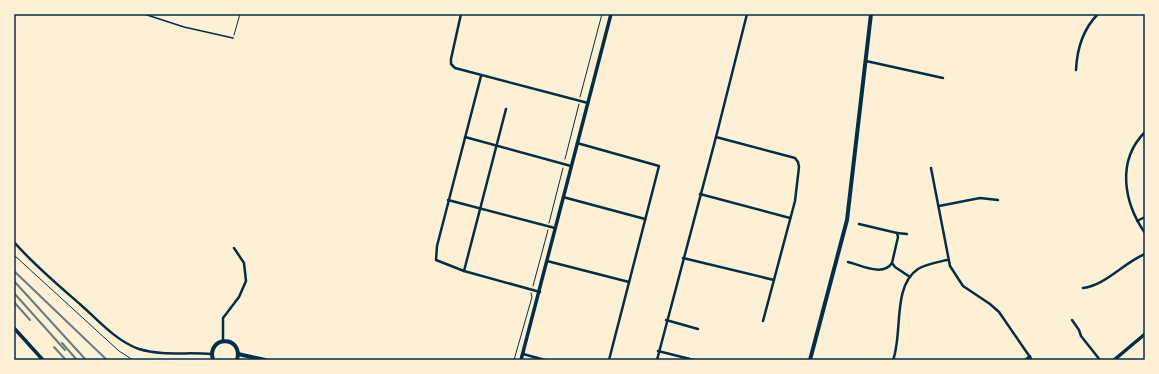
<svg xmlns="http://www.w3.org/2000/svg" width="1159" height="374" font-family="Figtree,sans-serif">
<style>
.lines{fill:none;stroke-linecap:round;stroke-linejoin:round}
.path{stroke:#003049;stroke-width:1}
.service{stroke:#003049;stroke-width:1.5}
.minor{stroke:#003049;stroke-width:2.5}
.tertiary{stroke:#003049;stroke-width:3.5}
.secondary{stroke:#003049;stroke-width:4}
.rail{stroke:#657d81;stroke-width:2}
.neatline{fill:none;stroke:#003049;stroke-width:1.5}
</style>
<rect width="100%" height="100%" fill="#fdf0d5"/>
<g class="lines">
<!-- path -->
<g class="path">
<path d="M234 35 240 14"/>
<path d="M580 97 602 14"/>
<path d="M565 159 579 104"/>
<path d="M549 223 563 168"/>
<path d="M14 255 119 351 133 360"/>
<path d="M533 286 548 230"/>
<path d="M187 360H202"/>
<path d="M514 360 532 297 531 293"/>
</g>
<!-- service -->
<path class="service" d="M144 14 184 27 233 38"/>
<!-- minor -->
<g class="minor">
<path d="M461 14 451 59V64L455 68 588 103"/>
<path d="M747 14 716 137 795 158 798 162 799 167 795 201 763 321"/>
<path d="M866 61 943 78"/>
<path d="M1076 70C1077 49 1083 29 1098 14"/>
<path d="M481 76 437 246 436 260 464 271 540 292"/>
<path d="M1145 132C1116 161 1124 203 1145 233"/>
<path d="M465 137 571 166"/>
<path d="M577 143 659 166 609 360"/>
<path d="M931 168 950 266 963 286 990 304 999 312 1032 360"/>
<path d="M700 194 790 218"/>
<path d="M563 197 645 219"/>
<path d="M448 200 555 228"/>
<path d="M939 206 980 198 998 200"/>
<path d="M1137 221 1145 217"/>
<path d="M859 224 897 233 898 237 892 263 895 267 910 277"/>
<path d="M897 233 907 234"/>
<path d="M14 242C34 265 58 285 81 305 98 320 116 341 139 349 162 356 188 352 212 354"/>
<path d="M683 258 774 280"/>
<path d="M547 261 629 282"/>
<path d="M848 262C861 265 883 277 892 263"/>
<path d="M464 271 506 109"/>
<path d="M1083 288C1106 285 1123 263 1145 254"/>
<path d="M666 320 698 329"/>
<path d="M1072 320 1079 330 1081 336 1100 360"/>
<path d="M223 341V318L239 297 246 281 244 263 234 248"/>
<path d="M658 351 694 360"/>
<path d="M523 354 545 360"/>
<path d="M657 360 716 137"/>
<path d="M893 360C903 334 892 286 918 269 926 264 938 262 947 260"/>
<path d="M1025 360 1030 356"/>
</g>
<!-- tertiary -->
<g class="tertiary">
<path d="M14 328 43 360"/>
<path d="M521 360 611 14"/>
<path d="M1114 360 1145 334"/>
</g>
<!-- secondary -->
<g class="secondary">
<path d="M238 354 265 360"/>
<path d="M213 360C206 335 244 335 237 360"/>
<path d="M810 360 847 220 871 14"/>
</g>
<!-- rail -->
<g class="rail">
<path d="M14 271 107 360"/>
<path d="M14 281 86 360"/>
<path d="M14 293 65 350"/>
<path d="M14 302 30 320"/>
<path d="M62 343 77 360"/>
<path d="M54 347 66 360"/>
</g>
</g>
<!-- border -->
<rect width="1159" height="374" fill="none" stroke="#fdf0d5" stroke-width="30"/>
<rect x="15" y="15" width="1129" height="344" class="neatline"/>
</svg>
